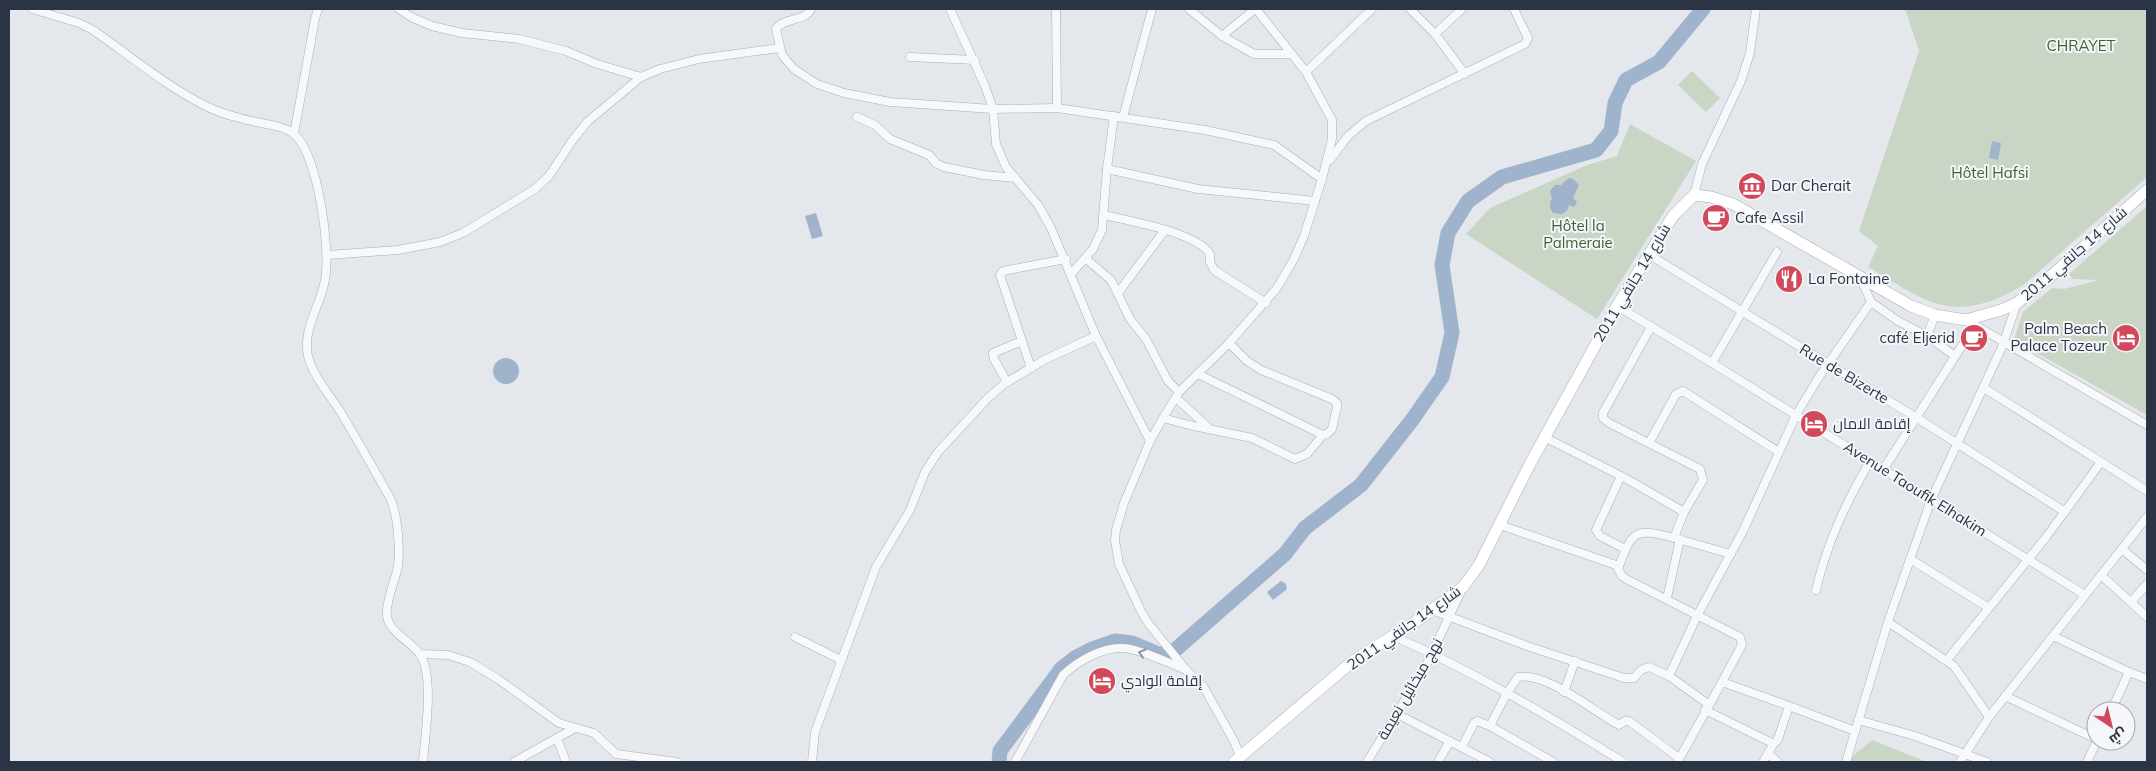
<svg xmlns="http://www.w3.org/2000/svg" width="2156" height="771" font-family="Mulish,Cairo,sans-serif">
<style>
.green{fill:#c9d6c5}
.water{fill:#9fb4cc}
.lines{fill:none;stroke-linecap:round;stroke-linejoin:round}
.river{stroke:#9fb4cc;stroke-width:15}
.minor-casing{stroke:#a9aeb7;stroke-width:9}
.secondary-casing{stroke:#a9aeb7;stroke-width:12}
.minor{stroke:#f7f8fa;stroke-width:8}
.secondary{stroke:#fff;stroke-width:11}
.oneway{stroke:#9196a0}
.labels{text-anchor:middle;stroke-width:4;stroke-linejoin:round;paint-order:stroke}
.park-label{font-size:15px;fill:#3f6138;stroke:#f4f6f9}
.poi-label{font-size:15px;fill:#2b3445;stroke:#f4f6f9;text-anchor:start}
.street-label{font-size:15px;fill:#2b3445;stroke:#f4f6f9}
</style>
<rect width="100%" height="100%" fill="#e4e7ec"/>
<!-- green -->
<g class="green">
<path d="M1905 9H2147V177L2026 283C2003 299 1968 313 1939 304 1916 298 1889 279 1868 267L1878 246 1859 231 1919 51Z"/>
<path d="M1692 71 1720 98 1706 112 1678 85Z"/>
<path d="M1630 124 1696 161 1597 319 1466 234 1490 208 1587 165 1617 156Z"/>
<path d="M2147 206V415L2014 340 2023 312 2052 288 2064 289 2099 280 2073 279 2069 274Z"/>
<path d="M1872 740 1927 762H1851L1853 756Z"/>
</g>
<!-- water -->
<g class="water">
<path d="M1992 141 2001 143 1998 160 1989 158Z"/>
<path d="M1569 178 1573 179 1579 185 1573 198 1577 202 1574 207 1569 205 1567 211 1562 214 1553 213 1550 208V201L1552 200 1550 191 1555 185H1561Z"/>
<path d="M816 213 823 236 812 239 805 216Z"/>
<circle cx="506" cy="371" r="13"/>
<path d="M1281 581 1286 584 1287 589 1273 600 1267 592Z"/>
</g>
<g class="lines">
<!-- river -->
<path class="river" d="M999 762 1000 751 1061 669 1075 658 1092 649 1115 641 1132 643 1158 654H1167L1175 650 1285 554 1305 528 1361 485 1412 420 1442 377 1452 333 1442 265 1448 233 1468 201 1502 177 1596 150 1611 131 1615 103 1626 80 1659 62 1703 9"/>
<defs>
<g id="minor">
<path d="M32 9 79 23 93 30C130 56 166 86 206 106 221 114 239 118 256 122 269 125 285 126 295 135 318 156 331 249 325 280 321 305 302 329 308 356 313 376 329 394 340 411 357 439 373 468 389 496 398 512 401 553 397 571 394 582 385 605 387 616 389 632 410 641 419 653 435 673 425 737 423 762"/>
<path d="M399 9 411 17 432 26 462 33 519 39 566 51 597 64 641 77"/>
<path d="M811 9C805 22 783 17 776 29L782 55 794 69 817 84 844 93 890 102 993 109 1057 108 1205 130 1274 145 1322 179"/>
<path d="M950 9 985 86 993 109 996 144 1006 167 1038 205 1051 228 1096 336 1150 441"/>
<path d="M1056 9 1057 108"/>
<path d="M1189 9 1222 36"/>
<path d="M1255 9 1222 36 1254 54H1291"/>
<path d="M1410 9 1435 34 1465 74"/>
<path d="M1435 34 1462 9"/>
<path d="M910 57 975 60"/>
<path d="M1306 72 1372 9"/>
<path d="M1114 116 1107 169 1198 189 1315 201"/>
<path d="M857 117 875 125 890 139 929 155 937 164 944 167 984 175 1015 178"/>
<path d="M1123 117 1152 9"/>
<path d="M294 134 315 19 318 9"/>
<path d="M1330 160 1348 136 1366 121 1525 44 1528 38 1514 9"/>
<path d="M1694 195 1702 164 1741 81 1750 53 1756 9"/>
<path d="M1104 215C1129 221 1196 232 1210 254V262L1214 270 1266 303"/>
<path d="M1648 254 1917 418 2065 512"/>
<path d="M327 255 398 250 440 242 463 233 535 189 549 176 572 141 587 122 641 77 660 69 699 59 779 48"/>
<path d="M1085 258 1111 280 1130 319 1146 339 1168 381 1179 392"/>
<path d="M1072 273 1093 249 1102 230 1107 169"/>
<path d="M1860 277 1871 302 1898 321 1927 336"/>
<path d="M1118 293 1165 230"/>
<path d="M1617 306 1712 363 2085 595"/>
<path d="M1935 315 1927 336 1955 356"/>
<path d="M1966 320 2147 425"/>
<path d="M1712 363 1777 252"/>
<path d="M1031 368 1000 275 1003 271 1066 259"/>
<path d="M1198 374 1323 435"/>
<path d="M1007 382 994 359 993 353 1022 341"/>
<path d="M1984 388 2147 491"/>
<path d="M1176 398 1209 428"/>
<path d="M1163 418 1189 425 1252 438 1295 459 1307 454 1323 435 1327 434 1332 429 1337 407V403L1332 399 1261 370 1247 361 1229 343"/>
<path d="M1544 437 1625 478 1684 512 1703 480 1700 469 1609 423 1603 418V413L1651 327"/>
<path d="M1649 443 1676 394 1683 391 1779 452"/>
<path d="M1883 470 1975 325"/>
<path d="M1621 476 1596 530 1600 536 1625 549"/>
<path d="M1684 512 1674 538 1731 554"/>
<path d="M1500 525 1619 566"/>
<path d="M1674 538C1634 527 1632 531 1618 569L1622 576 1628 580 1740 637 1742 645 1722 682"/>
<path d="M2122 549 2147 570"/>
<path d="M1910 559 1989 608"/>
<path d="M2101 575 2147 617"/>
<path d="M1816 590C1828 540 1845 505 1870 461"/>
<path d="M1667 598 1680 539"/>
<path d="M2131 602 2147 584"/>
<path d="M1432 610 1527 646 1624 678H1634L1641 670 1649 667 1669 676"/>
<path d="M1888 622 1954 666 1989 717"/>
<path d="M1393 636C1473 671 1549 716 1623 762"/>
<path d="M2053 636 2129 672 2147 679"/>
<path d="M795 637 841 660"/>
<path d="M420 654 448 655 470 662 498 679 559 723 594 733 616 754 677 762"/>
<path d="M1947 660 2047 536 2101 462"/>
<path d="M1564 692 1575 661"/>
<path d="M2005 696 2096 739"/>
<path d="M1708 704 1669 676 1697 616 1743 531 1796 415 1819 377 1871 302"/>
<path d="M1705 710 1772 743 1776 742 1778 739 1789 706 1855 731"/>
<path d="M2111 711 2129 672"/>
<path d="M1397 714 1490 762"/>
<path d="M1858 720 1915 736 1987 762"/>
<path d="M557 738 566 762"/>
<path d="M1462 747 1474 723 1477 721 1490 726"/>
<path d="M1768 753 1778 762"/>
<path d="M1240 756 1234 741 1203 686 1187 671 1148 623 1141 611 1119 564 1115 540 1116 530 1124 503 1150 441 1163 418 1179 392 1229 343 1277 288 1294 259 1304 236 1322 179 1332 139V120L1306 72 1256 9"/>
<path d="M1678 761 1722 682 1789 706"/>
<path d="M514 762 575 728"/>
<path d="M812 762 815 732 876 567 910 510 925 472 938 452 987 399 1004 384 1044 360 1096 336"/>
<path d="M1015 762 1063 675C1078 661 1102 647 1123 648 1140 649 1169 663 1186 670"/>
<path d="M1367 762 1427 664 1462 589"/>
<path d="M1438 762 1450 741"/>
<path d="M1553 762 1490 726 1507 693 1518 677C1547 672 1593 711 1619 725L1625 721H1629L1679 758"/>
<path d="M1763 762 1774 743"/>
<path d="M1846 762 1888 622 1931 500 2002 347 2017 303"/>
<path d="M1960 762 1989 717 2147 517"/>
<path d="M2087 762 2097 741"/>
</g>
<path id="secondary" d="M1234 762 1353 661 1415 622 1463 587 1479 565 1531 462 1617 306 1673 216 1694 195 1711 197 1733 204 1911 306 1935 315 1966 320 2001 310 2017 303 2051 276 2147 190"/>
</defs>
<!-- minor casing -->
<use href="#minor" class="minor-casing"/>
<!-- secondary casing -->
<use href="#secondary" class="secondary-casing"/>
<!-- minor -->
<use href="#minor" class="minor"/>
<!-- secondary -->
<use href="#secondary" class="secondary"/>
</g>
<!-- one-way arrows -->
<defs><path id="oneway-chevron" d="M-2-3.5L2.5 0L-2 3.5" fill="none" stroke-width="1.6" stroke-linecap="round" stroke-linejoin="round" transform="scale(1.25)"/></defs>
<use class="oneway" href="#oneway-chevron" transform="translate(1142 653) rotate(-163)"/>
<!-- icons -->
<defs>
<symbol id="museum-disc" viewBox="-11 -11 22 22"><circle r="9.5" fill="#d1495b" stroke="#f4f6f9"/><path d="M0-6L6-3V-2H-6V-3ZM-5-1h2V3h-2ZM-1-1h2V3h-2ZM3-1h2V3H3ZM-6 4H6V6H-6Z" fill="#fff"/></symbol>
<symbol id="cafe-disc" viewBox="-11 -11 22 22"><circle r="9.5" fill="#d1495b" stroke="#f4f6f9"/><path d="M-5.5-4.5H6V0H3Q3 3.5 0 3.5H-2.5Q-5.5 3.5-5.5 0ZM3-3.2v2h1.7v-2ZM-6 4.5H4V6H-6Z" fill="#fff"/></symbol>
<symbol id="restaurant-disc" viewBox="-11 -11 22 22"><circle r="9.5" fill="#d1495b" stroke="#f4f6f9"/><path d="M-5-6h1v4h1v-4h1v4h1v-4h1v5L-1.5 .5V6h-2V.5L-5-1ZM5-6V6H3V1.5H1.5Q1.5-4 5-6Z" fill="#fff"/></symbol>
<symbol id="hotel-disc" viewBox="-11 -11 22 22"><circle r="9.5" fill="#d1495b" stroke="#f4f6f9"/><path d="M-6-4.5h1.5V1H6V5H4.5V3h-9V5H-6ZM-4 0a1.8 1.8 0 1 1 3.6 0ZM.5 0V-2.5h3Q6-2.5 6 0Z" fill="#fff"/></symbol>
</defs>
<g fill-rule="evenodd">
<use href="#museum-disc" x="1736" y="170" width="32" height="32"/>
<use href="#cafe-disc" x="1700" y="202" width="32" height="32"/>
<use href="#restaurant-disc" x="1773" y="263" width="32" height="32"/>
<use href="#cafe-disc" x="1958" y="322" width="32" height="32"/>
<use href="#hotel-disc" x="2110" y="322" width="32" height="32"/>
<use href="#hotel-disc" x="1798" y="408" width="32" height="32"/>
<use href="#hotel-disc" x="1086" y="665" width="32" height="32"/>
</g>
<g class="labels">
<!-- park labels -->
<g class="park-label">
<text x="2081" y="51">CHRAYET</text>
<text x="1990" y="178">Hôtel Hafsi</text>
<text x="1578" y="231">Hôtel la<tspan x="1578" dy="17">Palmeraie</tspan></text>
</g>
<!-- poi labels -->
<g class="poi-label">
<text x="1771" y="191">Dar Cherait</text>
<text x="1735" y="223">Cafe Assil</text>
<text x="1808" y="284">La Fontaine</text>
<text x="2107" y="334" text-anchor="end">Palm Beach<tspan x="2107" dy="17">Palace Tozeur</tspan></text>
<text x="1955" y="343" text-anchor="end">café Eljerid</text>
<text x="1833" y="429">إقامة الامان</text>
<text x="1121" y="686">إقامة الوادي</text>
</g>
<!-- street labels -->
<g class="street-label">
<text transform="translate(2074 254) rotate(-41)" y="5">شارع 14 جانفي 2011</text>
<text transform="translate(1632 283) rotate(-59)" y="5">شارع 14 جانفي 2011</text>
<text transform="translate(1844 374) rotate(31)" y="5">Rue de Bizerte</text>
<text transform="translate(1915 489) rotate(32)" y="5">Avenue Taoufik Elhakim</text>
<text transform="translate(1404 628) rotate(-35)" y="5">شارع 14 جانفي 2011</text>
<text transform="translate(1410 689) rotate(-60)" y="5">نهج ميخائيل نعيمة</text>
</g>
</g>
<!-- border -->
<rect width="2156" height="771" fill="none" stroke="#2b3445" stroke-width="20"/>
<!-- north arrow -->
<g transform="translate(2111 726) rotate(145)"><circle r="24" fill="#f4f6f9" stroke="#a4a8b1"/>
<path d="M0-4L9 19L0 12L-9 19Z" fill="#d1495b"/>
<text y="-8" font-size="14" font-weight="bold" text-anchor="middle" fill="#2b3445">ش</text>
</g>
</svg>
